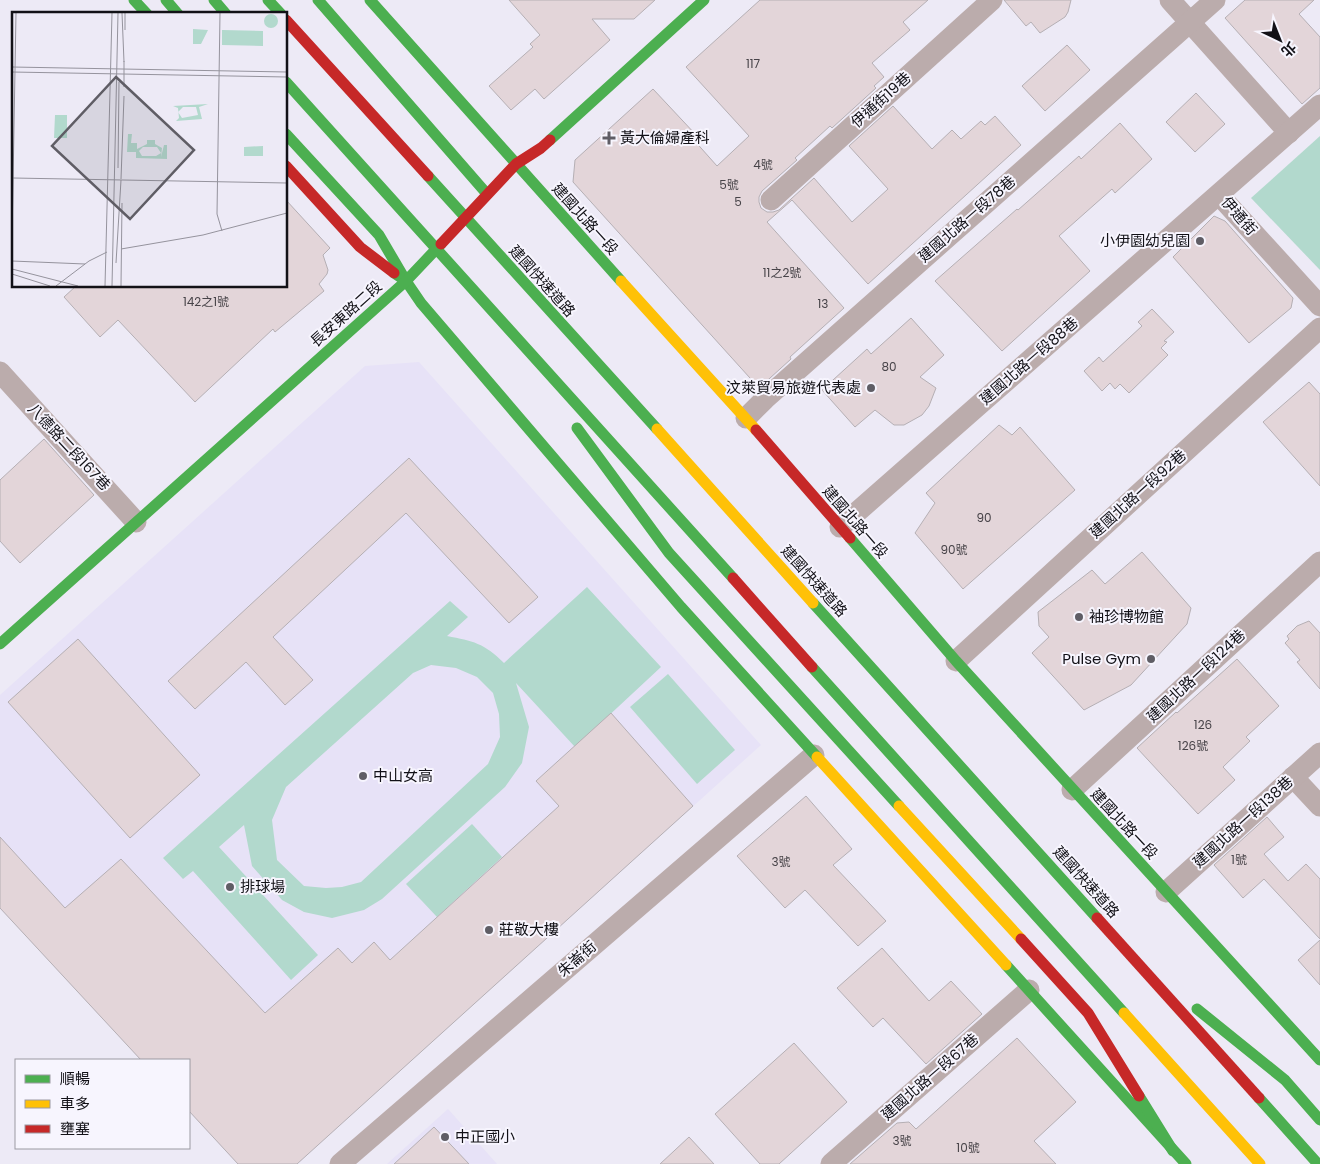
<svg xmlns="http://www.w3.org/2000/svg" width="1320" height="1164" font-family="Poppins,'Noto Sans TC',sans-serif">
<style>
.built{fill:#e7e2f7}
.green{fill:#b2d9cd;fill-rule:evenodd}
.building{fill:#e3d5d9;stroke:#b5afb4}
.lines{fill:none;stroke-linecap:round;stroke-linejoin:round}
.street{stroke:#bbacac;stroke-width:21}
.fast{stroke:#4caf50;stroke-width:11}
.slow{stroke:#ffc107;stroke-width:11}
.jam{stroke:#c62828;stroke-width:11}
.poi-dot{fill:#5f5d65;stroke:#f7f5fe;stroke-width:2}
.labels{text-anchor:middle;stroke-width:4;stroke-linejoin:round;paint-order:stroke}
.number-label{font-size:12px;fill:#474348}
.street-label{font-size:15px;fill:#121117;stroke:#f7f5fe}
.poi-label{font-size:15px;fill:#121117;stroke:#f7f5fe;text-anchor:start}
.inset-road{fill:none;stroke:#95939d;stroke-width:1}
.view{fill:#5f5d65;fill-opacity:0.15;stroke:#5f5d65;stroke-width:2.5}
.inset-edge{fill:none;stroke:#121117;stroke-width:2.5}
</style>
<rect width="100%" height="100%" fill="#edeaf6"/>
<!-- built -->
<g class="built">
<path d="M419 362 761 745 297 1164H238L189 1111V1060H141L0 908V695L365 366Z"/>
<path d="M448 1109 497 1164H387Z"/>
</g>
<!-- green -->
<g class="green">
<path d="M1320 136V270L1251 198Z"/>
<path d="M587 587 661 667 575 747 516 683 529 727 522 763 505 787 382 899 364 910 332 918 304 912 282 900 252 866 244 825 219 847 318 955 291 980 193 871 183 879 163 858 450 601 468 617 447 636C473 641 484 643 504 663ZM431 665 456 668 477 677 493 693 499 714 500 737 488 764 361 882 342 887 326 888 304 886 277 860 272 820 286 787 413 673Z"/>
<path d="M668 674 735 750 697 784 630 707Z"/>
<path d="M472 824 502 857 437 917 406 884Z"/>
</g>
<!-- building -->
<g class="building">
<path d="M509 0H655L634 19H592L610 40 544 99 535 89 511 110 489 86 533 47 530 44 540 35Z"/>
<path d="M760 0H928L903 22 910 30 872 63 884 77 874 86 876 88 832 128 830 126 795 158 797 160 762 191 759 197V202L761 208 767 212H773L779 210 814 178 852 222 888 189 849 146 893 106 932 149 952 130 961 139 981 121 985 125 995 116 1021 145 868 284 792 200 767 222 844 308 790 357 791 359 759 388 573 182 575 160 653 89 697 136 693 139 717 166 749 136 686 67Z"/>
<path d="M1004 0H1071L1068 12 1065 17 1040 33 1031 22 1026 26Z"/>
<path d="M1245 0H1314L1299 14 1320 37V88L1302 104 1225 18Z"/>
<path d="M1067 45 1090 70 1045 111 1022 86Z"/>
<path d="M1196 93 1225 124 1195 152 1166 122Z"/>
<path d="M1120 123 1152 159 1115 193 1112 189 1059 236 1090 271 1002 351 935 281 1017 209 1018 210 1079 156 1081 159Z"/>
<path d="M286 200 330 248 323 255 328 270 327 274 319 284 324 291 275 332 273 329 195 402 118 320 100 337 64 297 76 286H286Z"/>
<path d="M1214 216 1225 221 1293 298 1291 308 1249 343 1173 257Z"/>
<path d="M1152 309 1174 332 1164 341 1167 342 1161 348 1168 355 1129 393 1120 384 1115 389 1110 383 1102 391 1084 371 1099 357 1103 362 1142 326 1138 322Z"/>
<path d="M911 318 944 355 920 377 936 388 929 406 922 415 904 425H894L875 410 855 427 822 390 867 349 871 354Z"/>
<path d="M1309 382 1320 394V486L1263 422Z"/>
<path d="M999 425 1012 435 1020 427 1075 490 963 589 915 533 935 503 926 493Z"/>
<path d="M44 439 94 495 20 563 0 541V480Z"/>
<path d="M409 458 538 597 509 623 406 513 273 637 313 680 285 705 246 662 195 709 168 681Z"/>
<path d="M1142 552 1191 608 1187 624 1131 685 1084 710 1032 653 1049 637 1039 626 1038 612 1092 570 1105 584Z"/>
<path d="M1309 621 1320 633V689L1297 662 1300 660 1285 643 1289 639 1287 636 1297 626Z"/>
<path d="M78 639 200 775 130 838 8 702Z"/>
<path d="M1237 659 1279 706 1246 737 1250 741 1223 767 1235 780 1198 814 1137 748 1176 712 1177 713Z"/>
<path d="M611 713 693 806 297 1164H238L189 1111V1060H141L0 908V837L65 908 121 859 265 1013 338 948 352 963 374 942 390 960 559 806 536 781Z"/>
<path d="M806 796 852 849 833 865 886 921 858 946 805 890 785 908 737 856Z"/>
<path d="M1267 817 1284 837 1264 854 1288 881 1306 864 1320 879V939L1264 879 1243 898 1214 865Z"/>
<path d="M1320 940V985L1298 960Z"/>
<path d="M882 948 929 1001 951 981 982 1014 926 1064 883 1018 873 1027 837 988Z"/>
<path d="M1017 1038 1076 1102 1034 1141 1056 1164H850L897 1123 909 1122 916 1129Z"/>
<path d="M794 1043 847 1102 779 1164H760L715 1114Z"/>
<path d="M434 1127 469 1164H394Z"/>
<path d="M689 1137 714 1164H660Z"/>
</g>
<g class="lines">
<!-- street -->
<g class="street">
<path d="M1170 0 1289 133"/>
<path d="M1219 195 1320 306"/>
<path d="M771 200 992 0"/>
<path d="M0 372 136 522"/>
<path d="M746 418 765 399 1215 0"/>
<path d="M840 527 1320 105"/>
<path d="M956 661 1320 328"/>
<path d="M1293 777 1320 806"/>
<path d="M1072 790 1320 562"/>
<path d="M1166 892 1320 753"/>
<path d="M340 1164 814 755"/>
<path d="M831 1164 1029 990"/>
</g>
<!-- fast -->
<g class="fast">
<path d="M134 0 147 14"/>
<path d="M166 0 178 14"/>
<path d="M214 0 226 14"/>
<path d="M268 0 281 14"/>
<path d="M318 0 487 194"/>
<path d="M370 0 621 281"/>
<path d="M286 82 733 578"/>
<path d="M286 134 379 235 406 281"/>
<path d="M550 140 704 0"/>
<path d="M428 176 657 429"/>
<path d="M394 273 406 281 421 303 681 607 817 757"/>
<path d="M577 428 669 553 899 806"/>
<path d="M850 538 956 661 1320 1060"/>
<path d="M813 603 1097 918"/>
<path d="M0 644 406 281 441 244"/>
<path d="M812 667 1124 1013"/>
<path d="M1006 965 1186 1164"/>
<path d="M1197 1009 1285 1080 1320 1120"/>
<path d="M1139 1096 1173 1151"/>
<path d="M1259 1098 1318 1164"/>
</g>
<!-- slow -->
<g class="slow">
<path d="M621 281 756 430"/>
<path d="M657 429 813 603"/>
<path d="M817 757 1006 965"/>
<path d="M899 806 1021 939"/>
<path d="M1124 1013 1260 1164"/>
</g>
<!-- jam -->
<g class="jam">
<path d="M286 20 428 176"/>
<path d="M286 166 360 247 394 273"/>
<path d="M441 244 516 164 541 148 550 140"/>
<path d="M756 430 850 538"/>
<path d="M733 578 812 667"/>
<path d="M1097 918 1259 1098"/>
<path d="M1021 939 1088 1013 1139 1096"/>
</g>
</g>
<!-- markers -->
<g class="poi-dot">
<path d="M606.5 130.5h5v5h5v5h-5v5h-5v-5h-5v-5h5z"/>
<circle cx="1200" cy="241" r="5"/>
<circle cx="871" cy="388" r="5"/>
<circle cx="1079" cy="617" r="5"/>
<circle cx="1151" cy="659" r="5"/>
<circle cx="363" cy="776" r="5"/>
<circle cx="230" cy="887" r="5"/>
<circle cx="489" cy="930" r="5"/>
<circle cx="445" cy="1137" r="5"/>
</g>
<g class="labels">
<!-- number labels -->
<g class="number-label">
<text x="753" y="68">117</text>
<text x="763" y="169">4號</text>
<text x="729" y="189">5號</text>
<text x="738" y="206">5</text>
<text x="782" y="277">11之2號</text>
<text x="206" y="306">142之1號</text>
<text x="823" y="308">13</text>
<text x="889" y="371">80</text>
<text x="984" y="522">90</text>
<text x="954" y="554">90號</text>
<text x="1203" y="729">126</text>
<text x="1193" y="750">126號</text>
<text x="1239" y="864">1號</text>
<text x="781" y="866">3號</text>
<text x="902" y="1145">3號</text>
<text x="968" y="1152">10號</text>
</g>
<!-- street labels -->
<g class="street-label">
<text transform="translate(881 100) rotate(-42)" y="5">伊通街19巷</text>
<text transform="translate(1239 216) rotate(49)" y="5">伊通街</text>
<text transform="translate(585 219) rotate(48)" y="5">建國北路一段</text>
<text transform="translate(967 219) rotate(-41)" y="5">建國北路一段78巷</text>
<text transform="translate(542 281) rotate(48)" y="5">建國快速道路</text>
<text transform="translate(346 314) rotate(-42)" y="5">長安東路二段</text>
<text transform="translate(1029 361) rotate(-41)" y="5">建國北路一段88巷</text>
<text transform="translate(69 447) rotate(47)" y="5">八德路二段167巷</text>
<text transform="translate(1138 494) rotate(-42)" y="5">建國北路一段92巷</text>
<text transform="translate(855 522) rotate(49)" y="5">建國北路一段</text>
<text transform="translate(814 581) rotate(48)" y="5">建國快速道路</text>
<text transform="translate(1196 676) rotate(-43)" y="5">建國北路一段124巷</text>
<text transform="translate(1243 822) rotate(-42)" y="5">建國北路一段138巷</text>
<text transform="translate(1124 824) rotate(47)" y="5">建國北路一段</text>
<text transform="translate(1086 882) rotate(48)" y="5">建國快速道路</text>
<text transform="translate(577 959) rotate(-41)" y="5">朱崙街</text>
<text transform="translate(930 1077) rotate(-41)" y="5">建國北路一段67巷</text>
</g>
<!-- poi labels -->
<g class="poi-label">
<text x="620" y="143">黃大倫婦產科</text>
<text x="1190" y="246" text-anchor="end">小伊園幼兒園</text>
<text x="861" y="393" text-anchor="end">汶萊貿易旅遊代表處</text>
<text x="1089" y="622">袖珍博物館</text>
<text x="1141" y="664" text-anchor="end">Pulse Gym</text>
<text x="373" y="781">中山女高</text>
<text x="240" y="892">排球場</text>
<text x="499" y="935">莊敬大樓</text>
<text x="455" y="1142">中正國小</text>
</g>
</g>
<!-- overview -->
<g transform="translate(12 12)">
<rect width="275" height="275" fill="#edeaf6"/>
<path d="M252 9a7 7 0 1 1 14 0a7 7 0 1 1-14 0ZM181 17 196 18 189 32H181ZM210 18 251 19V34L210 33ZM196 92 187 95 190 107 164 109 167 106 166 96 161 94ZM171 95H184L186 103 170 106 166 100ZM43 103H55V126H42ZM116 122H120L119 131H125V137L135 132V128H143V132L150 136 149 145 152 133H155V147L124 146V140H115ZM131 135H145L149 141 144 144H130L127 139ZM251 134V144H232V135Z" fill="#b2d9cd" fill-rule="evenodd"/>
<path class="inset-road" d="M110 1 112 50M208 1 205 202 210 219M113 18V1M0 55 275 60M0 60 275 65M112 75V49M106 156 107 70M1 166 275 171M109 167 112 84M0 228 4 1M109 237 191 223 275 201M0 249 73 252M104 251 109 168M0 257 66 274M0 262 38 274M44 274 77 249 95 240M93 274 100 1M100 274 106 1M109 274 110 191"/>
<path class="view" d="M104 65 182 138 118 207 40 134Z"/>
<rect width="275" height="275" class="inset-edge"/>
</g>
<!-- legend -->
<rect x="15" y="1059" width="175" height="90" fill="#f7f5fe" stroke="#9b9aa2"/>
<rect x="25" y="1075" width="25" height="8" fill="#4caf50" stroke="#9b9aa2"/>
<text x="60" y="1084" font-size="15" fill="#121117">順暢</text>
<rect x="25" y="1100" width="25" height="8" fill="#ffc107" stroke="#9b9aa2"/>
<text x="60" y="1109" font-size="15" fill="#121117">車多</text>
<rect x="25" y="1125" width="25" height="8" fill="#c62828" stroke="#9b9aa2"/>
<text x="60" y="1134" font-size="15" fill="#121117">壅塞</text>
<!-- north arrow -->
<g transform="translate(1280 40) rotate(137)" stroke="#f7f5fe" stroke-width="4" paint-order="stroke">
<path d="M0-4L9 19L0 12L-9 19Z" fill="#121117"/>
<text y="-8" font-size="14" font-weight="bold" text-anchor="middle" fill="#121117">北</text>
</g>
</svg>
